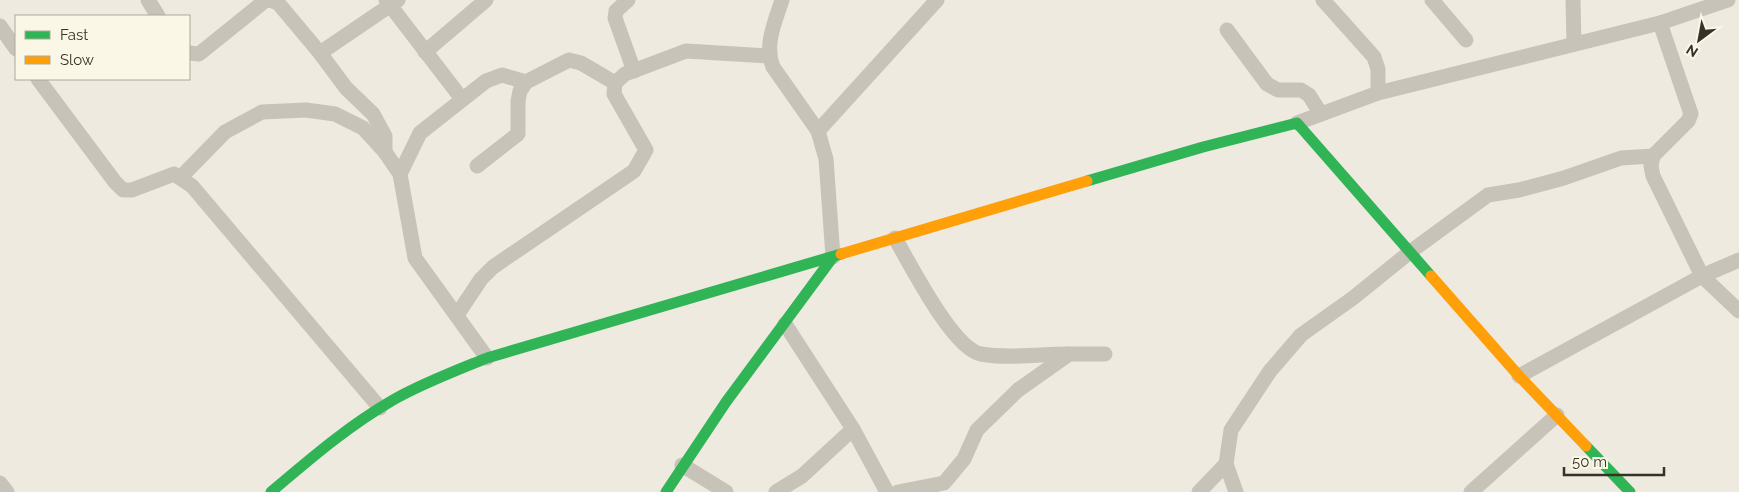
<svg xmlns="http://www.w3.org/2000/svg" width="1739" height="492" font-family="Raleway,sans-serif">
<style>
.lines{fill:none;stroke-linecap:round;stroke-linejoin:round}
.street{stroke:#c7c3b9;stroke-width:15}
.fast{stroke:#30b455;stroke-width:11}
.slow{stroke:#ff9f0a;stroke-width:11}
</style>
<rect width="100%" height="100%" fill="#eeeae0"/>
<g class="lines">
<!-- street -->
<g class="street">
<path d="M148 0 158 16"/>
<path d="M270 0 278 3 320 53 346 88 373 114 385 136V152"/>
<path d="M386 0 462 99"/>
<path d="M628 0 616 11 615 18 634 71"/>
<path d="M782 0C775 22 764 45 773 67L818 131 826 159 833 257"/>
<path d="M1323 0 1374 57 1378 69V93"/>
<path d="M1432 0 1466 40"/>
<path d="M1573 0 1574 44"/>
<path d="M1660 23 1691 114 1688 121 1653 156 1651 166 1653 176 1702 276 1739 311"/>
<path d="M0 26 16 49"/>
<path d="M1227 30 1267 84 1278 90H1301L1309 95 1321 114"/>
<path d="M425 52 486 0"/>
<path d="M189 53 199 54 266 0"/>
<path d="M320 53 398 0"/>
<path d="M38 79 115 182 123 190H132L174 174 192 186 380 408"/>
<path d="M1297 123 1378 93 1660 23 1728 0"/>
<path d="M818 131 937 0"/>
<path d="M477 166 518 134V101L520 91 526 82 569 60 581 63 615 83"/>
<path d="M400 174 420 133 486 81 502 75 526 82"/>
<path d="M181 177 225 132 262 112 306 110 335 114 363 128 385 152 400 174 415 258 487 358"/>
<path d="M895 238C910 264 953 349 981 354 1007 359 1042 354 1069 354"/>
<path d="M457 315 481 279 493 267 634 171 646 150 614 94 615 83 625 74 686 51 769 56"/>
<path d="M785 324 853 429 887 492"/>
<path d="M1519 376 1702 276 1739 260"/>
<path d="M1226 464 1236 492"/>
<path d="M682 465 726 492"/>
<path d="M0 483 7 492"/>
<path d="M776 492 802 476 853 429"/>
<path d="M898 492 944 483 964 459 977 430 1018 390 1069 354H1105"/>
<path d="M1199 492 1226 464 1231 430 1270 371 1301 335 1353 298 1410 252 1488 195 1519 190 1564 178 1621 158 1653 156"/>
<path d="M1471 492 1557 415"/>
</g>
<!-- fast -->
<g class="fast">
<path d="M1087 181 1203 147 1297 123 1431 276"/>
<path d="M1586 446 1630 492"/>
<path d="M271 492C310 459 348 426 393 400 423 383 455 371 487 358L841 254"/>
<path d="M666 492 726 402 833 257"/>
</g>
<!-- slow -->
<g class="slow">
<path d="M841 254 1087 181"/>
<path d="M1431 276 1519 376 1586 446"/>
</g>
</g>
<!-- legend -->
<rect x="15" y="15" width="175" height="65" fill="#fbf7e7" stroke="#ada89a"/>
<rect x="25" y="31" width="25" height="8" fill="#30b455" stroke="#ada89a"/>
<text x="60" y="40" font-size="15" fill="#383127">Fast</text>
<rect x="25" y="56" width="25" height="8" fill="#ff9f0a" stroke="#ada89a"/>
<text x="60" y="65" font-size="15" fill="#383127">Slow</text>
<!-- north arrow -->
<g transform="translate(1699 40) rotate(212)" stroke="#fbf7e7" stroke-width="4" paint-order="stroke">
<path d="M0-4L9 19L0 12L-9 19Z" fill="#383127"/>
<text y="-8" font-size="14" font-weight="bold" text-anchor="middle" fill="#383127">N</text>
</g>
<!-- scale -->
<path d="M1564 467v8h100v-8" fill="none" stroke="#383127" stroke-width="2.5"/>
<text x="1572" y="467" font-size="15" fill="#383127" stroke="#fbf7e7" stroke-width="4" paint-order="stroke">50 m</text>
</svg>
